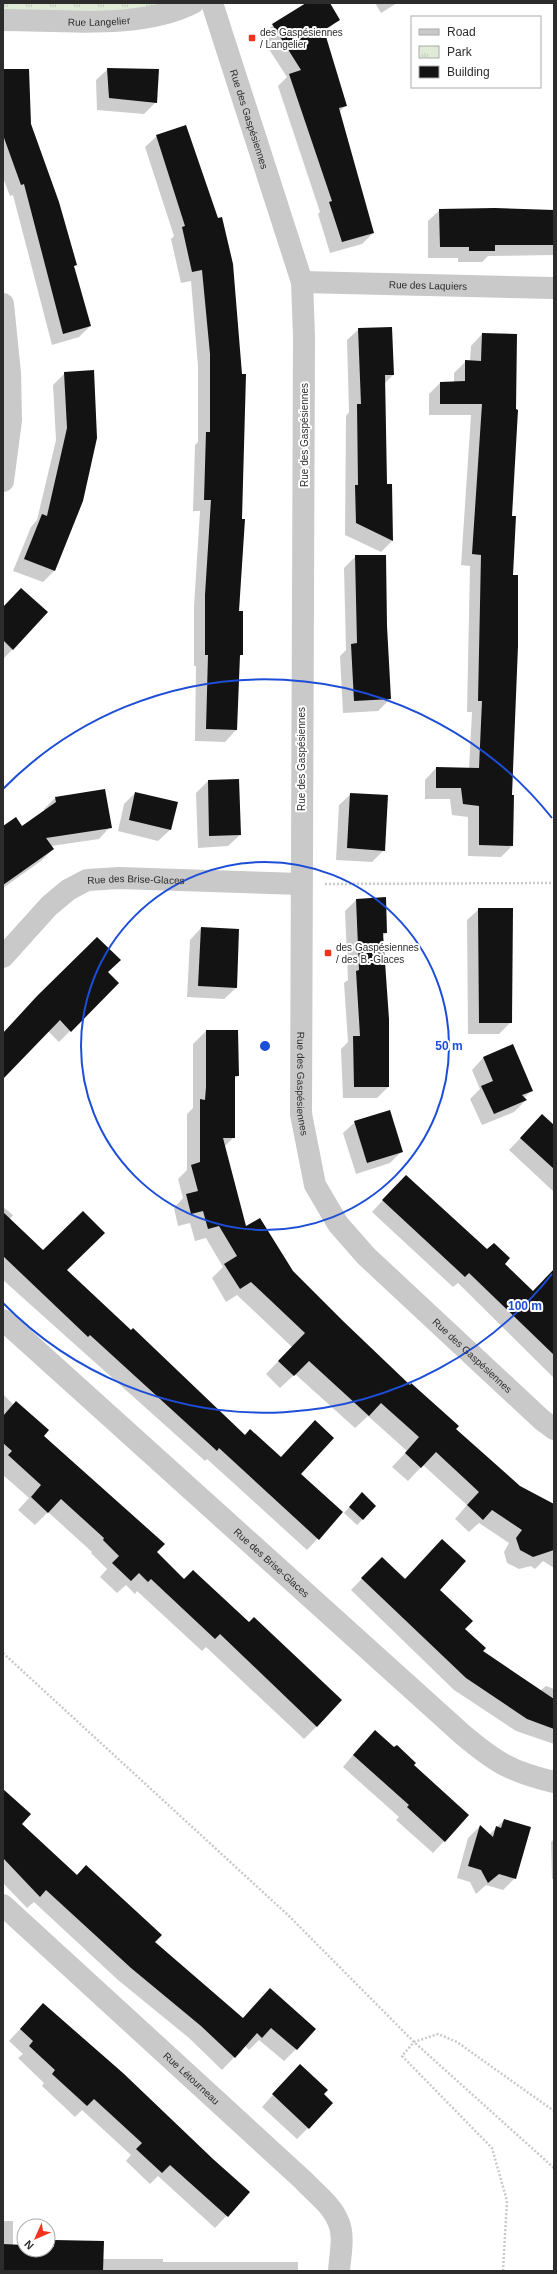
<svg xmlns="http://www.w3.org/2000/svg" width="557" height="2274" font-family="Helvetica,sans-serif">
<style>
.park{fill:url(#park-tufts)}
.shadow{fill:#0003}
.building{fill:#131313}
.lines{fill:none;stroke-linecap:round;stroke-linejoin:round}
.path{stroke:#c9c9c9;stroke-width:2.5;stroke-dasharray:2 2;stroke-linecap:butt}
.minor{stroke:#c9c9c9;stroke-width:22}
.tertiary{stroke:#c9c9c9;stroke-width:22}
.ring{fill:none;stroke:#1d4ed8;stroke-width:2}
.poi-dot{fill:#f2331e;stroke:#fff;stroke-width:1.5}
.labels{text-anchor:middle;stroke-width:4;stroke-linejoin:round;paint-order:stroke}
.street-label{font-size:10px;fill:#2c2c2c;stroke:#fff}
.poi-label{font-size:10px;fill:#2c2c2c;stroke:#fff;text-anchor:start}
.centre{fill:#1d4ed8;stroke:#fff;stroke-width:2}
.ring-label{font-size:12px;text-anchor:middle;font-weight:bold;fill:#1d4ed8;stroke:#fff;stroke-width:4;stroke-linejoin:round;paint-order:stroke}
</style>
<defs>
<pattern id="park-tufts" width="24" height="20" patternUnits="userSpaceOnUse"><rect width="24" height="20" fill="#dfebd7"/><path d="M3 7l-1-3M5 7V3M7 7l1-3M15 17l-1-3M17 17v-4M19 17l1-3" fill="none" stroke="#c0cab9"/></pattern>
</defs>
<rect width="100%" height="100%" fill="#fff"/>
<!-- park -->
<path class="park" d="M3 3H193L181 9 3 20Z"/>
<!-- shadow -->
<g class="shadow">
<path d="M308 3H329L339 19 324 33 346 105 339 112 373 233 362 244 330 253 318 214 320 212 278 86 287 77 261 37 273 25Z"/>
<path d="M375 3H397L381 13Z"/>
<path d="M108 69 156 102 144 114 97 110 96 80Z"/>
<path d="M3 70 30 125 75 265 73 267 90 326 79 337 52 345 13 195 10 196 3 178Z"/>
<path d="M157 136 217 219 238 612 242 654 238 658 236 730 225 742 195 741 196 666H194V607L200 511H193L195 445 198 442V366L191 281 181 283 171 239 174 236 145 147Z"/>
<path d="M440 210 554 211V255L488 256 482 262H458V258H428V221Z"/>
<path d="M359 329 393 375 385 383 386 485H391L392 541 381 552 345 535 346 416 349 412 347 340Z"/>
<path d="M482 334 511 517 512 846 501 857 468 856V817L452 815 450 799H425V780L436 768 469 769 472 712H467L470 566 461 565 471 415H429V394L440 383 454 382V373L466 361H470L471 346Z"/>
<path d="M65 373 82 501 54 571 43 582 13 571 31 527 37 520 56 440 53 385Z"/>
<path d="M356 556 390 699 378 711 343 713 340 656 346 650 344 568Z"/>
<path d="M3 608 13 649 3 659Z"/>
<path d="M238 780 240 835 228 846 198 848 196 793 208 781Z"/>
<path d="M135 793 170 830 158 841 118 831 124 804Z"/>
<path d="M351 794 384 850 372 862 336 860 339 805Z"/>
<path d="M55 798 110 827 99 839 51 846 53 849 41 861 3 888V827H22L44 812V809Z"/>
<path d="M356 900 386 933 382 937 388 1087 377 1098H343L341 1049 348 1042 344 983 348 980 345 911Z"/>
<path d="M479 909 511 1022 499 1034H468L467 920Z"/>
<path d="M201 928 236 988 224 999 187 997 190 940Z"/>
<path d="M107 972 118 983 59 1042 48 1031 3 1078V1033L26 1009Z"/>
<path d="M206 1031H237L238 1076 234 1079V1137L224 1147 245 1228 455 1429 519 1487 554 1505V1568L543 1561 535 1569 531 1566 519 1569 507 1563 504 1552 509 1543 479 1523 469 1532 455 1519 467 1505 423 1465 408 1481 392 1467 407 1451 368 1416 355 1428 295 1374 280 1388 266 1374 292 1347 237 1295 226 1302 212 1278 223 1267 206 1238 195 1241 190 1223 178 1226 174 1208 183 1198 178 1179 187 1170V1114L193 1108V1044Z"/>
<path d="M512 1046 532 1090 524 1098 526 1100 514 1112 482 1125 470 1099 480 1089 472 1070 483 1058Z"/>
<path d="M355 1122 401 1152 390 1163 356 1174 343 1133Z"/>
<path d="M554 1126V1192L509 1150 531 1127Z"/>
<path d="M395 1187 504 1264 533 1292 554 1286V1378L458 1283 453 1287 372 1212Z"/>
<path d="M3 1207 13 1215 10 1219 43 1251 244 1436 281 1458 342 1512 307 1550 207 1459 205 1461 3 1280Z"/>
<path d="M3 1394 156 1552 317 1726 304 1739 206 1647 202 1651 137 1591 135 1594 126 1585 117 1593 100 1577 107 1569 91 1553 92 1552 48 1512 35 1525 18 1510 29 1498 3 1475Z"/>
<path d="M356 1500 363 1519 357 1525 344 1513Z"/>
<path d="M382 1558 464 1629 481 1652 540 1691 546 1686 554 1689V1744L516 1731 454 1690 351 1590Z"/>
<path d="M363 1743 394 1748 468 1815 433 1853 396 1820 399 1817 343 1767Z"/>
<path d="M3 1791 21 1824 77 1876 243 2019 270 1989 296 2049 284 2061 259 2040 249 2050 245 2046 222 2070 189 2038 118 1980 34 1902 27 1908 3 1883Z"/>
<path d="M504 1820 515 1878 503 1890 486 1885 476 1894 470 1882 457 1878 468 1838 480 1826 489 1835Z"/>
<path d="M554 1839V1879H552L551 1842Z"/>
<path d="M32 2016 212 2160 249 2192 215 2228 158 2176 150 2184 126 2161 131 2155 82 2110 75 2117 42 2086 44 2083 18 2058 23 2054 9 2041Z"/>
<path d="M289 2077 323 2094 308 2128 297 2139 262 2107Z"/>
<path d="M3 2221H13V2246H24V2250H48L54 2241 102 2259H163V2262H298V2271H3Z"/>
</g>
<!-- building -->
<g class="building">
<path d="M306 3H330L340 20 324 30 347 106 339 108 374 233 342 242 329 202 332 201 289 74 301 70 272 24Z"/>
<path d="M107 68 159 69 157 103 109 98Z"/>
<path d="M3 69H29L31 124 59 202 77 265 74 266 91 326 63 334 24 184 21 185 3 135Z"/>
<path d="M186 125 218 218 222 217 233 264 242 374H246L242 519H245L239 611H243V655H240L237 730 206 729 208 655H205V595L211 500H204L206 432H210V354L202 270 192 272 182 227 185 226 156 135Z"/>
<path d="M495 208 554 210V245H495V251H469V247H440L439 209Z"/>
<path d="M392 327 394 375H385L387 484H392L393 541 356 523 355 485H358L357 404H361L358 328Z"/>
<path d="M482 333 517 334 516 409 518 410 512 516H516L513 575H518V646L512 795H514L513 846 479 845V806L463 804 461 788H436V767L479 768 482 701H478L481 555 472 554 482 404H440V382L465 381V360L481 361Z"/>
<path d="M94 370 97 438 83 501 55 571 24 559 42 514 47 516 67 428 64 372Z"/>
<path d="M355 555H386L387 626 391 699 354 701 351 644 357 643Z"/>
<path d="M21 588 48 612 13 650 3 640V607Z"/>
<path d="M239 779 241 835 209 836 208 780Z"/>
<path d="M105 789 112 828 46 838 54 849 3 885V826L16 817 22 826 56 802 55 797Z"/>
<path d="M135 792 178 802 171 830 129 820Z"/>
<path d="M350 793 388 795 385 851 347 848Z"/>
<path d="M386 897 387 933H383L389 1019V1087H354L353 1036H360L356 971 359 970 356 899Z"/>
<path d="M478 908H513L512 1023H479Z"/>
<path d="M201 927 239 929 237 988 198 986Z"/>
<path d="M97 937 121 960 108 972 119 983 71 1032 60 1020 3 1079V1033L37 996Z"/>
<path d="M206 1030H238L239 1076H235V1138H223L246 1226 260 1218 293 1271 343 1321 410 1385 411 1383 459 1426 456 1429 520 1486 554 1504V1550L533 1557 520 1550 516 1538 522 1530 492 1510 483 1520 467 1505 479 1492 436 1452 421 1468 405 1453 419 1437 381 1403 369 1416 309 1361 294 1376 278 1361 305 1333 251 1282 240 1289 224 1264 237 1256 219 1226 208 1229 203 1211 191 1214 186 1194 198 1191 191 1165 200 1162V1099L205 1100 206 1087Z"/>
<path d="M513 1044 533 1091 522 1095 527 1100 494 1114 481 1086 493 1081 483 1057Z"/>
<path d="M390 1110 403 1152 367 1163 354 1121Z"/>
<path d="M542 1114 554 1125V1169L520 1138Z"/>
<path d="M406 1175 487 1249 494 1243 510 1258 505 1264 533 1291 554 1269V1355L469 1273 465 1277 382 1200Z"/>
<path d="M83 1211 105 1233 67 1270 131 1330 133 1328 245 1435 250 1429 281 1457 315 1420 334 1438 301 1474 343 1512 319 1540 219 1448 217 1451 90 1335 88 1337 3 1256V1212L43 1250Z"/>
<path d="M16 1401 49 1430 44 1436 165 1544 157 1552 184 1579 193 1570 249 1622 254 1617 342 1700 317 1727 220 1634 215 1639 151 1579 148 1582 139 1573 131 1581 112 1563 119 1556 103 1540 104 1538 61 1499 48 1513 31 1497 41 1485 8 1455 12 1451 3 1443V1416Z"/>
<path d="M362 1492 376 1506 363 1520 349 1507Z"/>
<path d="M442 1539 466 1561 440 1590 473 1621 465 1629 486 1648 483 1651 554 1699V1729L527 1719 466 1678 361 1578 382 1557 405 1579Z"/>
<path d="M375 1730 394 1747 397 1745 416 1763 414 1765 469 1815 445 1842 407 1807 409 1805 353 1755Z"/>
<path d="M3 1789 31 1814 22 1824 77 1875 86 1865 162 1935 155 1942 243 2018 270 1988 316 2029 297 2050 271 2028 262 2038 257 2033 235 2058 201 2026 131 1968 46 1890 40 1897 3 1858Z"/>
<path d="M504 1819 531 1827 516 1879 499 1874 488 1883 481 1870 468 1866 480 1825 493 1837 496 1826 501 1828Z"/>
<path d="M43 2003 123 2073 213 2159 250 2192 228 2217 170 2165 162 2173 136 2149 142 2143 94 2099 87 2106 52 2074 55 2070 29 2046 33 2041 20 2029Z"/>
<path d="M300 2064 328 2090 324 2094 333 2103 309 2129 272 2094Z"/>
<path d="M54 2240 104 2241 103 2271H3V2244L24 2245V2250H48V2247H54Z"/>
</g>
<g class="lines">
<!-- path -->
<g class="path">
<path d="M325 884 554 883"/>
<path d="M3 1653 289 1916 414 2042 554 2168"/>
<path d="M503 2271 507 2201 492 2148 402 2056 414 2042 438 2034 457 2042 554 2111"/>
</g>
<!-- minor -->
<g class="minor">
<path id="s1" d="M212 3 302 282 304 336 301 1114 315 1185 338 1224 366 1256 542 1420 554 1429"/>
<path id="s2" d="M302 282 554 288"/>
<path d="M3 304 10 373 11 420 3 481"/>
<path id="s3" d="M3 957 49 906 68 890 87 880 119 878 301 884"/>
<path id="s4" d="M3 1320 462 1734C495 1762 511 1772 554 1782"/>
<path id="s5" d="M3 1905 303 2180C314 2192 332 2205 338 2221 345 2235 340 2256 339 2271"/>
</g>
<!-- tertiary -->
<path class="tertiary" id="s6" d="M3 20C62 20 140 30 193 3"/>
</g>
<!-- distance rings -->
<g class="ring">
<circle cx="265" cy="1046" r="184"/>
<path d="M552 1274A367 367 0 0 1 3 1303M3 789A367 367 0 0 1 552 818"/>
</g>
<!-- markers -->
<g class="poi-dot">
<rect x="248" y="34" width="8" height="8" rx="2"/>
<rect x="324" y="949" width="8" height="8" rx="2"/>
</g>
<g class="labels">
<!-- street labels -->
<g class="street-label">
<text dy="4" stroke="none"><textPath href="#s6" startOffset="96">Rue Langelier</textPath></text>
<text dy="4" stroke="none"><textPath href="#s1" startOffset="122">Rue des Gaspésiennes</textPath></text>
<text dy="4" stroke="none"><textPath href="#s2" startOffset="126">Rue des Laquiers</textPath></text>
<text transform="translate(304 435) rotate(-90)" y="4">Rue des Gaspésiennes</text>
<text transform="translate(301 759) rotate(-90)" y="4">Rue des Gaspésiennes</text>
<text dy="4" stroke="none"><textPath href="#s3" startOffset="164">Rue des Brise-Glaces</textPath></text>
<text dy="4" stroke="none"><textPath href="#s1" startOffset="1095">Rue des Gaspésiennes</textPath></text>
<text dy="4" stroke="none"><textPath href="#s1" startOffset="1431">Rue des Gaspésiennes</textPath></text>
<text dy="4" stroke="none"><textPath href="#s4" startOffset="362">Rue des Brise-Glaces</textPath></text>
<text dy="4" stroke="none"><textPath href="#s5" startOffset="256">Rue Létourneau</textPath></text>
</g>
<!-- poi labels -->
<g class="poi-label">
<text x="260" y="36">des Gaspésiennes<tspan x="260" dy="12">/ Langelier</tspan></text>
<text x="336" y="951">des Gaspésiennes<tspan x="336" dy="12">/ des B.-Glaces</tspan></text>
</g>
</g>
<circle cx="265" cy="1046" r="6" class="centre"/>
<g class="ring-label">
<text x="449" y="1050">50 m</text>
<text x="525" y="1310">100 m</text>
</g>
<!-- border -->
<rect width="557" height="2274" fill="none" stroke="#2c2c2c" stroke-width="8"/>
<!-- legend -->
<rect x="411" y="16" width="130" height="72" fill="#ffffff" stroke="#ababab"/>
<rect x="419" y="29" width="20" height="6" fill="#c9c9c9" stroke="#ababab"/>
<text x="447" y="36" font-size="12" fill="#2c2c2c">Road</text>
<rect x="419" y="46" width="20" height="12" fill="url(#park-tufts)" stroke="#ababab"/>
<text x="447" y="56" font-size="12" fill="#2c2c2c">Park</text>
<rect x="419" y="66" width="20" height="12" fill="#131313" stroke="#ababab"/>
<text x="447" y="76" font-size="12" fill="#2c2c2c">Building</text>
<!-- north arrow -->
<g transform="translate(36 2238) rotate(225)"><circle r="19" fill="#ffffff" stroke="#ababab"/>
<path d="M0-3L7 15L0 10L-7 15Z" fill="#f2331e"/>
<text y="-6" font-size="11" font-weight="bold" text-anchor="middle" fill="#2c2c2c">N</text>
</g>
</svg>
